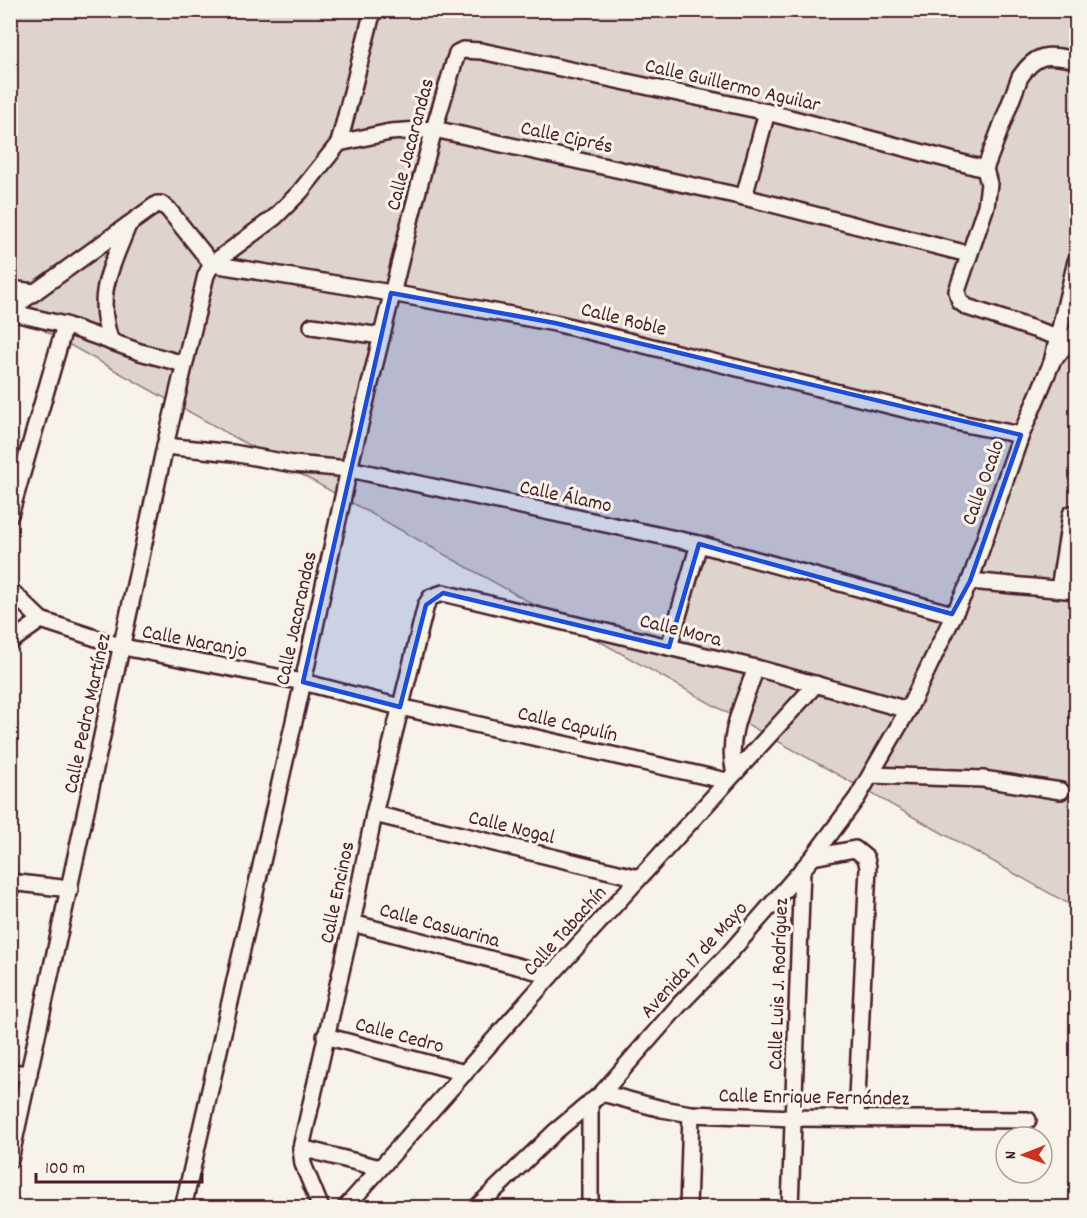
<svg xmlns="http://www.w3.org/2000/svg" width="1087" height="1218" font-family="Dekko,sans-serif">
<style>
.green{fill:#ded4cc;stroke:#947a7c;stroke-width:1.5}
.lines{fill:none;stroke-linecap:round;stroke-linejoin:round}
.minor-casing{stroke:#4a1f2b;stroke-width:20}
.minor{stroke:#f7f3e8;stroke-width:15}
.marked{fill:#1d4ed8;fill-opacity:0.2;stroke:#1d4ed8;stroke-width:4.5;stroke-linejoin:round}
.labels{text-anchor:middle;stroke-width:6;stroke-linejoin:round;paint-order:stroke}
.street-label{font-size:21px;fill:#4a1f2b;stroke:#f7f3e8}
</style>
<rect width="100%" height="100%" fill="#f7f3e8"/>
<filter id="ink" filterUnits="userSpaceOnUse"><feTurbulence type="fractalNoise" baseFrequency=".0167" numOctaves="2"/><feDisplacementMap in="SourceGraphic" scale="12" xChannelSelector="R" yChannelSelector="G"/><feConvolveMatrix kernelMatrix="1 2 1 2 8 2 1 2 1" color-interpolation-filters="sRGB"/></filter>
<g filter="url(#ink)">
<!-- green -->
<path class="green" d="M11 11H1076V908L11 312Z"/>
<g class="lines">
<defs>
<g id="minor">
<path d="M339 143 390 132 434 129 744 197 968 254"/>
<path d="M744 197 767 112"/>
<path d="M10 289 35 292"/>
<path d="M10 310 157 204H161L168 209 212 264 391 293 555 323 965 424 1021 435"/>
<path d="M10 312 65 325 140 352 184 364"/>
<path d="M312 326 381 336"/>
<path d="M1058 337 967 307 960 302 957 291 986 206 989 184 985 169 1020 77C1038 51 1048 55 1076 60"/>
<path d="M111 342C94 294 111 269 128 225"/>
<path d="M1056 357 1076 332"/>
<path d="M165 446 233 453 293 464 349 469 699 544 952 614"/>
<path d="M10 515 65 325"/>
<path d="M970 581 1076 591"/>
<path d="M1059 589 1071 514"/>
<path d="M10 590 41 620 123 647 303 682 400 707 727 781"/>
<path d="M10 642 41 620"/>
<path d="M669 647 699 544"/>
<path d="M735 773C725 737 744 702 756 668"/>
<path d="M871 775 983 779 1061 791"/>
<path d="M374 814 639 878"/>
<path d="M813 857 855 849 866 858 868 867 856 1118"/>
<path d="M10 882 70 889"/>
<path d="M352 923 551 975"/>
<path d="M325 1036 465 1073"/>
<path d="M10 1072 29 1074"/>
<path d="M602 1093 662 1109 691 1114 794 1118 1028 1120"/>
<path d="M301 1148 380 1168"/>
<path d="M10 1160 165 446 206 275 212 264 275 217 300 192 339 143 373 10"/>
<path d="M183 1208 303 682 349 469 411 217 434 129 457 53 463 50 481 51 767 112 985 169"/>
<path d="M321 1208 303 1164 301 1148 352 923 374 814 426 605 431 597 443 593 756 668 908 710"/>
<path d="M345 1208 551 975 816 684"/>
<path d="M476 1208 556 1131 602 1093 680 1004 725 958 813 857 857 798 908 710 970 581 1021 435 1052 362 1076 261"/>
<path d="M590 1208V1102"/>
<path d="M688 1208 691 1114"/>
<path d="M790 1208 802 869"/>
</g>
</defs>
<!-- minor casing -->
<use href="#minor" class="minor-casing"/>
<!-- minor -->
<use href="#minor" class="minor"/>
</g>
</g>
<!-- marked area -->
<path class="marked" d="M391 293 555 323 1021 435 970 581 952 614 699 544 669 647 443 593 426 605 400 707 303 682Z"/>
<g class="labels">
<!-- street labels -->
<g class="street-label">
<text transform="translate(733 84) rotate(13)" y="7">Calle Guillermo Aguilar</text>
<text transform="translate(567 136) rotate(12)" y="7">Calle Ciprés</text>
<text transform="translate(409 144) rotate(-75)" y="7">Calle Jacarandas</text>
<text transform="translate(624 318) rotate(14)" y="7">Calle Roble</text>
<text transform="translate(982 482) rotate(-70)" y="7">Calle Ocalo</text>
<text transform="translate(566 495) rotate(12)" y="7">Calle Álamo</text>
<text transform="translate(295 618) rotate(-78)" y="7">Calle Jacarandas</text>
<text transform="translate(681 629) rotate(14)" y="7">Calle Mora</text>
<text transform="translate(195 640) rotate(11)" y="7">Calle Naranjo</text>
<text transform="translate(86 713) rotate(-78)" y="7">Calle Pedro Martínez</text>
<text transform="translate(568 723) rotate(13)" y="7">Calle Capulín</text>
<text transform="translate(512 826) rotate(14)" y="7">Calle Nogal</text>
<text transform="translate(336 892) rotate(-78)" y="7">Calle Encinos</text>
<text transform="translate(440 924) rotate(15)" y="7">Calle Casuarina</text>
<text transform="translate(564 930) rotate(-48)" y="7">Calle Tabachín</text>
<text transform="translate(693 959) rotate(-48)" y="7">Avenida 17 de Mayo</text>
<text transform="translate(777 984) rotate(-88)" y="7">Calle Luis J. Rodríguez</text>
<text transform="translate(400 1034) rotate(15)" y="7">Calle Cedro</text>
<text transform="translate(814 1096) rotate(1)" y="7">Calle Enrique Fernández</text>
</g>
</g>
<!-- margin -->
<rect width="1087" height="1218" fill="none" stroke="#f7f3e8" stroke-width="36"/>
<rect x="18" y="18" width="1051" height="1182" fill="none" stroke="#4a1f2b" stroke-width="2" filter="url(#ink)"/>
<!-- north arrow -->
<g transform="translate(1024 1155) rotate(269)"><circle r="28" fill="#f7f3e8" stroke="#b29e9c" stroke-width="1.5"/>
<path d="M0-4.5L10 22L0 15L-10 22Z" fill="#c8321e"/>
<text y="-9" font-size="16" font-weight="bold" text-anchor="middle" fill="#4a1f2b">N</text>
</g>
<!-- scale -->
<path d="M36 1173v9h166v-9" fill="none" stroke="#4a1f2b" stroke-width="3"/>
<text x="45" y="1173" font-size="18" fill="#4a1f2b" stroke="#f7f3e8" stroke-width="4.5" paint-order="stroke">100 m</text>
</svg>
